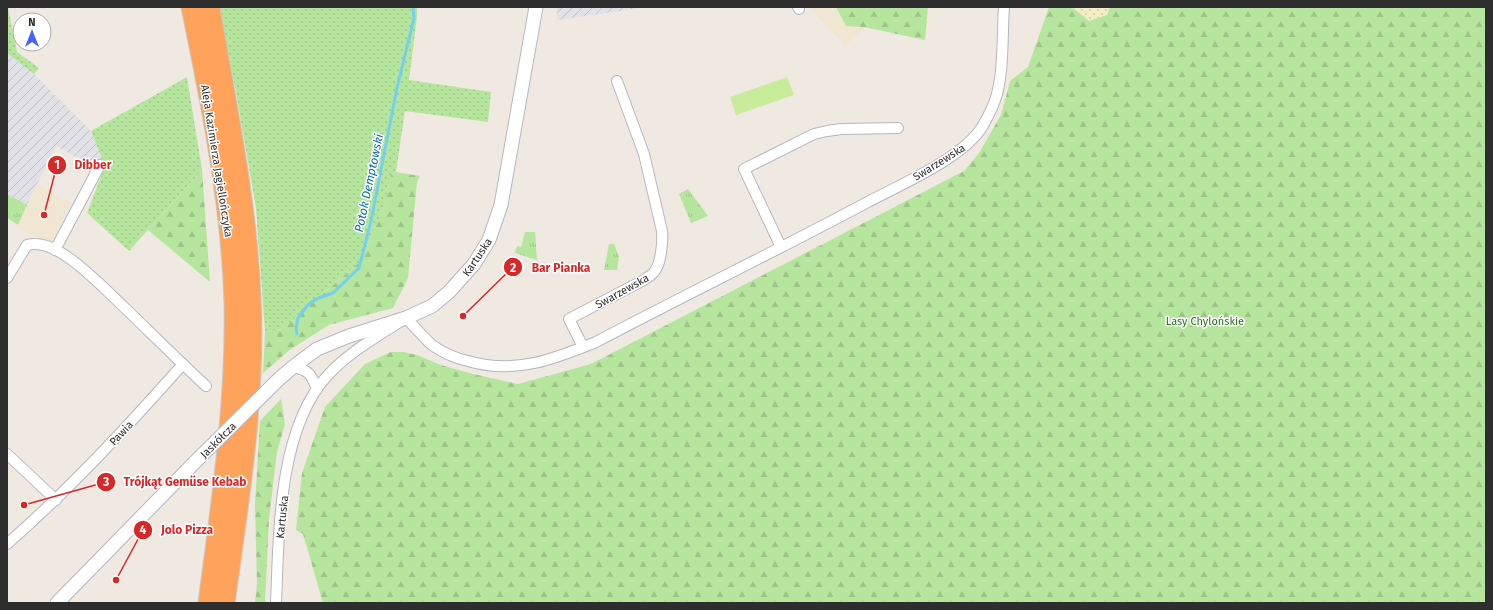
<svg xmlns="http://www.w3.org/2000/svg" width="1493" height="610" font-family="'Fira Sans',sans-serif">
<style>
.industrial{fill:url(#industrial-furrows)}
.education{fill:#f0e6d1}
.grass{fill:url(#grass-dots)}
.forest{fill:url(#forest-firs)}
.sand{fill:url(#sand-dots)}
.park{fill:url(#park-tufts)}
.pitch{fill:#c9ec9a}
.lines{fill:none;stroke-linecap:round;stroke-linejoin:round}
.stream{stroke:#75cff0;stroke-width:3}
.minor-casing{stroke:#b4b7c1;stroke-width:12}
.tertiary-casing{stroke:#b4b7c1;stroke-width:15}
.motorway-casing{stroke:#c9c9c9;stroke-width:21}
.minor{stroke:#fff;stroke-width:10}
.tertiary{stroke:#fff;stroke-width:13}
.motorway{stroke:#ffa35c;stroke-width:19}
.tertiary-bridge-casing{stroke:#b4b7c1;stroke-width:15;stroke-linecap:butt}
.tertiary-bridge{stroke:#fff;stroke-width:13}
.labels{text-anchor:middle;stroke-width:3;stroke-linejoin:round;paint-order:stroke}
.street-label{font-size:11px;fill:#2e2e2e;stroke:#fff}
.park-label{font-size:11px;fill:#2c6e1b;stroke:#fff}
.water-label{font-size:12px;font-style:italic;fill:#0d6fa3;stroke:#fff}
.leader{fill:none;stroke:#d62828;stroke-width:1.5}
.callout-dot{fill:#d62828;stroke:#fff;stroke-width:1.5}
.mark-label{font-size:12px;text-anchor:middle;font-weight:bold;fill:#fff}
.callout-label{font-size:12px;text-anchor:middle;font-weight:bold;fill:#d62828;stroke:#fff;stroke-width:3;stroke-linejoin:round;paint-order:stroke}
</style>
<defs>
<pattern id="industrial-furrows" width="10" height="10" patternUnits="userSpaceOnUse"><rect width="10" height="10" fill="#e3e1e8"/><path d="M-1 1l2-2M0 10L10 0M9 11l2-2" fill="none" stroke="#c3c1c7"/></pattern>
<pattern id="grass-dots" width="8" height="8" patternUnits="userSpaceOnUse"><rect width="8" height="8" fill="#b6e59e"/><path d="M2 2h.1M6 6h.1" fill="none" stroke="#9dc588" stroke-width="1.8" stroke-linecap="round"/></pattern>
<pattern id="forest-firs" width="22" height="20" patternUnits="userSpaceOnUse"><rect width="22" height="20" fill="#b6e59e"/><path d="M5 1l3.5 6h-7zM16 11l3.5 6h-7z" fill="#9dc588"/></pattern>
<pattern id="sand-dots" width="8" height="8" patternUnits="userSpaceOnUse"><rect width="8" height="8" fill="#f3ecc5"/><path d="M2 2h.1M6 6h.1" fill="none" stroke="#d1cbaa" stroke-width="1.8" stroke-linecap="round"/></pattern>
<pattern id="park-tufts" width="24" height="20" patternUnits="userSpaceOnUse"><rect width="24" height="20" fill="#b6e59e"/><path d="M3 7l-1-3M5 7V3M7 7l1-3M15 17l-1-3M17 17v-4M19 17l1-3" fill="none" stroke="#9dc588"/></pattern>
</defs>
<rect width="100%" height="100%" fill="#efe9e1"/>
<!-- industrial -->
<g class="industrial">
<path d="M557 7H647L557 20Z"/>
<path d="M7 53 34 74 91 131 105 166 103 172 56 146 27 205 7 194Z"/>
</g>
<!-- education -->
<g class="education">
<path d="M809 7H889L845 45Z"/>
<path d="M37 184 71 204 51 244 17 227Z"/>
</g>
<!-- grass -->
<g class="grass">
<path d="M7 7H8L17 52 39 68 34 74 7 53Z"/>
<path d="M219 7H417V17L409 80 491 92 488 122 405 111 396 172 391 175 384 207 361 261 282 329 265 331 256 208 236 93Z"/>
<path d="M187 77 202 170 129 251 87 213 105 166 91 131Z"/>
</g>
<!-- forest -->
<g class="forest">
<path d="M836 7H928L925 40 864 27 846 26Z"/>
<path d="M1049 7H1486V603H323L303 534 296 530 302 473 325 407 365 364 391 352H403L417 355 441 365 469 373 518 384 591 364 964 171 979 153 1001 115 1010 81 1028 67Z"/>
<path d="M202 170 210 282 148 230Z"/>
<path d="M396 172 420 176 417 182 408 278 393 308 329 325 291 349 263 373 265 331 282 329 361 261 384 207 391 175Z"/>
<path d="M281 399 285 424 277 452 269 519 265 603H255L257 584 255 505 260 421Z"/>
</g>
<!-- sand -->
<path class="sand" d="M1074 7H1110L1107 15 1089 21 1073 8Z"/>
<!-- park -->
<g class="park">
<path d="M688 189 708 216 691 223 679 194Z"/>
<path d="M7 194 27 205 18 225 7 218Z"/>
<path d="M525 232H535L537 260 515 253 517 246 521 247Z"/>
<path d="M609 244H614L619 257 617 270H604Z"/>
</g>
<!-- pitch -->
<path class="pitch" d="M787 77 794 95 736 115 730 97Z"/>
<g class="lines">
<!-- stream -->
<path class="stream" d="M297 334 296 328 298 318 307 306 316 299 333 293 359 268 371 221 397 88 414 18 413 7"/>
<defs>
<g id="minor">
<path d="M798 7 799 9"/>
<path d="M781 247 744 169 814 134 827 131 841 129 898 128"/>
<path d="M55 250 100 165"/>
<path d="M7 278 27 245C41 241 58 250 69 258 90 273 108 292 126 309 153 335 179 361 206 386"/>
<path d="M583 347 569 319 644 280C648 277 654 274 656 269 661 261 663 241 662 231L644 154 617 81"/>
<path d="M293 367C309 370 311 374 317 389"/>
<path d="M7 454 56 500"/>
<path d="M7 544C70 489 127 427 183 364"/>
<path d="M276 603C279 533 278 430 327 376 349 352 379 335 406 318 415 327 423 337 432 345 443 353 455 358 468 361 515 375 554 359 596 342 685 295 776 251 864 204 899 185 962 159 982 127 988 117 994 105 997 94 1004 66 1002 35 1004 7"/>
</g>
<g id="tertiary">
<path d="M280 378 293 367 317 349 349 336 406 318 432 306 449 292 474 264 489 240 501 205 536 7"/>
<path d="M57 603 196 461"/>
</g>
<g id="motorway">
<path d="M191 7C211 104 231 203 234 303 236 404 221 503 208 603"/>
<path d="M210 7C226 103 247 199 251 297 256 399 239 502 225 603"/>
</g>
</defs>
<!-- minor casing -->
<use href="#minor" class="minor-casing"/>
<!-- tertiary casing -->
<use href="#tertiary" class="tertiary-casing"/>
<!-- motorway casing -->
<use href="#motorway" class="motorway-casing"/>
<!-- minor -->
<use href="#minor" class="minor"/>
<!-- tertiary -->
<use href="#tertiary" class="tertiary"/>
<!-- motorway -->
<use href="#motorway" class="motorway"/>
<defs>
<path id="tertiary-bridge" d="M196 461 280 378"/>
</defs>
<!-- tertiary-bridge casing -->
<use href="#tertiary-bridge" class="tertiary-bridge-casing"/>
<!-- tertiary-bridge -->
<use href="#tertiary-bridge" class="tertiary-bridge"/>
</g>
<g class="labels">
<!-- street labels -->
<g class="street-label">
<text transform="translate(217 161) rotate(81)" y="4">Aleja Kazimierza Jagiellończyka</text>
<text transform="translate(939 162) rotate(-32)" y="4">Swarzewska</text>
<text transform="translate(477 257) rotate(-56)" y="4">Kartuska</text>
<text transform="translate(622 291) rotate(-29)" y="4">Swarzewska</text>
<text transform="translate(121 433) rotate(-47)" y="4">Pawia</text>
<text transform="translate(218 440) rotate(-45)" y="4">Jaskółcza</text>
<text transform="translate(282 517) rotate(-84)" y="4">Kartuska</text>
</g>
<!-- park labels -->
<g class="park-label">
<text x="1205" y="325">Lasy Chylońskie</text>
</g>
<!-- water labels -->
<g class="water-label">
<text transform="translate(369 183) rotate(-78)" y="4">Potok Demptowski</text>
</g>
</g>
<!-- callouts -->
<path class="leader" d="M44 215L57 165M463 316L513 267M24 505L106 482M116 580L143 530"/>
<g class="callout-dot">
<circle cx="44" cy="215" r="4"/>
<circle cx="463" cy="316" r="4"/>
<circle cx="24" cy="505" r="4"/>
<circle cx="116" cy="580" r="4"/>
<circle cx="57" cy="165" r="10"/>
<circle cx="513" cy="267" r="10"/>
<circle cx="106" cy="482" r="10"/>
<circle cx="143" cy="530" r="10"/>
</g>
<g class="mark-label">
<text x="57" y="169">1</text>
<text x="513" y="272">2</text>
<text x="106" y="486">3</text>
<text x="143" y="534">4</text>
</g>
<g class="callout-label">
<text x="93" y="169">Dibber</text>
<text x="561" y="272">Bar Pianka</text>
<text x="185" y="486">Trójkąt Gemüse Kebab</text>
<text x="187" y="534">Jolo Pizza</text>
</g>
<!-- border -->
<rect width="1493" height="610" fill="none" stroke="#2e2e2e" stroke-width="16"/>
<!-- north arrow -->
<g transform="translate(32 32)"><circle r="19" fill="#ffffff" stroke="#ababab"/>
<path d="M0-3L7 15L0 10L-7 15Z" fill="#4264fb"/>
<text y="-6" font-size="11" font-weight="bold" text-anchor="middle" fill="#2e2e2e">N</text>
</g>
</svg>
